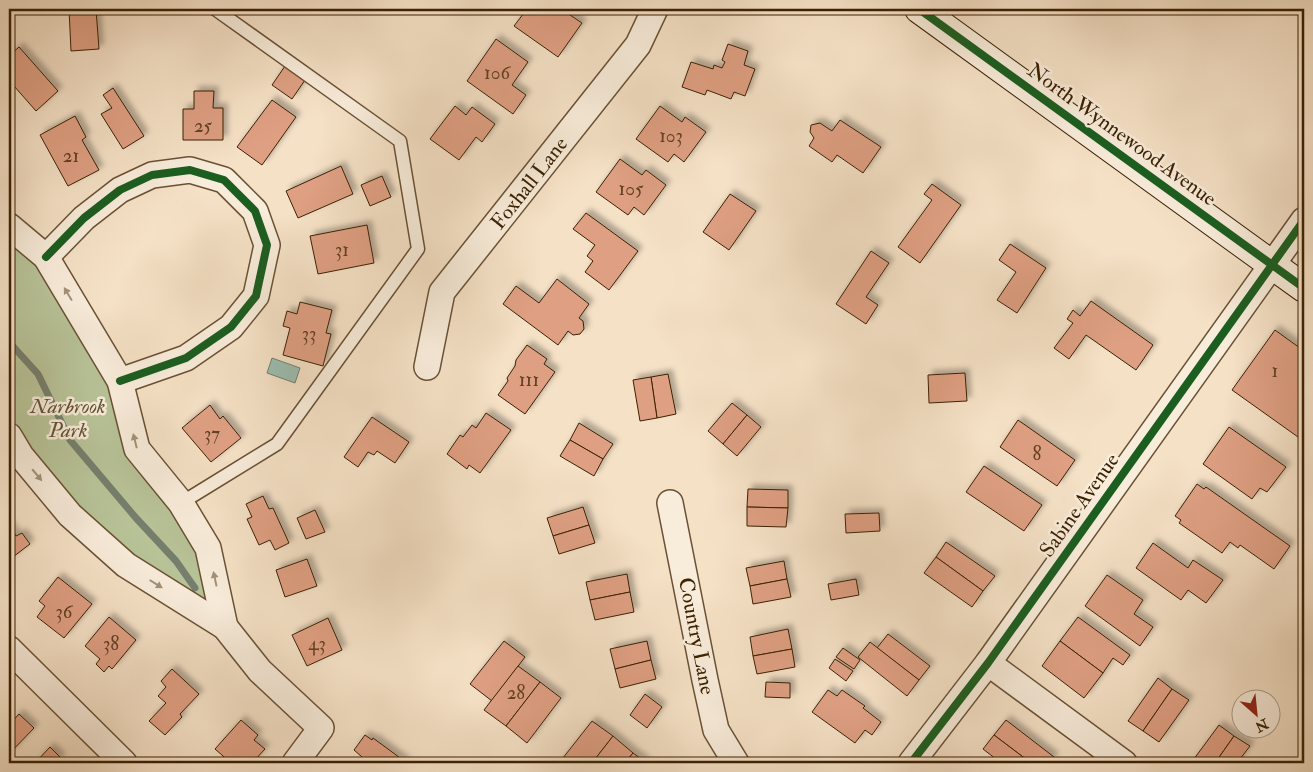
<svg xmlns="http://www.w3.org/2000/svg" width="1313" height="772" font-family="'IM FELL Double Pica',serif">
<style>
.green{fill:#b8c398;stroke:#7a724e}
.water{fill:#9cbeb3;stroke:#757f6d}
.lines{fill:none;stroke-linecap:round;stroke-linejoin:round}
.stream{stroke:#757f6d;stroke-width:7}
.building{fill:#de9f82;stroke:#3b2103;filter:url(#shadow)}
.lane-casing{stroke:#6a5134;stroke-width:15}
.street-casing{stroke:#6a5134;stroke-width:28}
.secondary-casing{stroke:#3b2103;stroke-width:30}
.lane{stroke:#f8ecda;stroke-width:12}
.street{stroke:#f8ecda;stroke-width:25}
.secondary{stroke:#f8ecda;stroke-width:28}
.cycleway-casing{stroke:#f8ecda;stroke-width:11}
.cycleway{stroke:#1b5e20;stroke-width:8}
.oneway{fill:#a39179}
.labels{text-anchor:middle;stroke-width:5;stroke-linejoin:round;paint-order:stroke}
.number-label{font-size:19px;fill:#644023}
.street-label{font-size:21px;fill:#3b2103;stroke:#f8ecda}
.park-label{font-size:21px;font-style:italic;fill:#605230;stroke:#f8ecda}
</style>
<defs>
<filter id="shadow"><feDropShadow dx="4.5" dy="-4.5" stdDeviation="2.5" flood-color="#0004"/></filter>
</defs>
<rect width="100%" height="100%" fill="#f5e1c6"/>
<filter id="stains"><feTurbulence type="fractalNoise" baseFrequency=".004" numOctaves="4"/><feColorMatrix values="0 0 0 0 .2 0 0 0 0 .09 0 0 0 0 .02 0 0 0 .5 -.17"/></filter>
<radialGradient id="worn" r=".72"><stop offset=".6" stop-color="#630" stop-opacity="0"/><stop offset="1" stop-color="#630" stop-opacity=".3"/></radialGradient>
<!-- green -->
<path class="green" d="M9 226 120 381 137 449 181 503 225 627 126 565 9 436Z"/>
<!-- water -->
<path class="water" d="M272 358 300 368 295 383 267 373Z"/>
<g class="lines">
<!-- stream -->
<path class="stream" d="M9 342 38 374 70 440 136 518 176 561 195 588"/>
</g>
<!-- building -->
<g class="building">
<path d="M69 9H96L99 49 71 51Z"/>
<path d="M527 9H561L582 23 558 57 514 26Z"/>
<path d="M496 39 528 62 512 85 526 95 513 114 467 81Z"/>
<path d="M728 44 748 51 744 65 755 69 745 96 734 92 731 99 707 90 705 95 682 87 691 62 713 69 714 65 722 68 725 62 722 60Z"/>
<path d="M19 47 58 91 36 111 14 86 9 91V56Z"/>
<path d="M285 66 305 80 292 99 272 85Z"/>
<path d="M113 88 144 136 123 149 101 114 112 108 103 95Z"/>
<path d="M194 91H214L213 108H223V140H183V109H194Z"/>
<path d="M272 100 296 117 262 165 237 147Z"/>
<path d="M455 106 466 115 472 107 495 124 482 142 476 137 459 160 430 139Z"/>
<path d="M660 106 682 122 685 117 706 132 684 162 674 154 668 162 636 139Z"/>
<path d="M75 116 86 137 82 140 99 170 68 186 40 135Z"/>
<path d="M840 120 881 147 863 173 837 155 832 162 809 146 814 138 810 132 811 125 820 123 832 131Z"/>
<path d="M620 159 642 175 646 170 666 185 644 215 634 207 628 215 596 192Z"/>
<path d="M341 166 353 194 298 218 286 191Z"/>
<path d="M382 176 391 197 370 206 361 185Z"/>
<path d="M932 184 961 205 920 263 898 247 932 200 924 194Z"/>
<path d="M730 194 756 211 729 250 703 232Z"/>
<path d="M586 213 638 251 609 290 585 272 593 261 587 256 595 245 573 229Z"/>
<path d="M367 225 374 263 318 274 310 236Z"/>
<path d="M1010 244 1046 268 1017 313 997 300 1016 272 999 260Z"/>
<path d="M871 251 889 263 866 297 878 305 866 324 836 304Z"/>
<path d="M557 279 589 304 579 318 583 321 584 329 580 334 573 335 568 331 558 345 503 304 516 286 539 303Z"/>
<path d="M1091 301 1153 345 1136 370 1086 335 1069 359 1054 348 1073 323 1067 319 1073 310 1080 316Z"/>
<path d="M300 302 332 310 326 333 331 334 323 366 283 355 290 328 283 326 287 311 297 314Z"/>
<path d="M1275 330 1304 351V428L1298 437 1232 390Z"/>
<path d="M527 345 547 359 544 364 555 372 525 414 498 395 508 381 507 378 515 366 516 360Z"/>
<path d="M965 373 967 401 929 403 928 375Z"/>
<path d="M668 374 676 414 657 418 651 377Z"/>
<path d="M651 377 657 418 640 421 633 380Z"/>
<path d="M732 403 747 415 723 444 708 431Z"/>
<path d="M210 405 220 419 223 416 241 438 211 462 182 428Z"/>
<path d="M486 413 511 430 480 473 469 465 467 469 447 454 460 435 463 437 472 425 476 428Z"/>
<path d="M747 415 761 427 737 456 723 444Z"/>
<path d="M372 417 409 442 395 463 377 451 374 455 368 452 358 467 344 457Z"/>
<path d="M1018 420 1075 460 1057 486 1000 447Z"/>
<path d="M579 423 613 444 603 459 570 440Z"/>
<path d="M1229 427 1286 467 1267 492 1260 488 1252 499 1203 464Z"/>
<path d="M570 440 603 459 594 476 560 456Z"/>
<path d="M984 466 1042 505 1024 531 966 492Z"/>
<path d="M1197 484 1204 489 1206 487 1290 546 1274 569 1240 545 1238 548 1230 542 1222 553 1179 523 1181 520 1175 516Z"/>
<path d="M748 489 788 490V508L747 507Z"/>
<path d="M263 496 269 509 273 508 289 543 275 550 270 540 259 545 247 519 252 517 246 504Z"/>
<path d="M583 507 589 525 553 536 547 518Z"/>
<path d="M747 507 788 508 786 527 747 526Z"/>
<path d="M315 510 325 532 306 539 297 518Z"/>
<path d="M879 513 880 531 846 533 845 514Z"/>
<path d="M9 525 16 536 22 533 30 544 9 560Z"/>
<path d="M589 525 595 543 559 554 553 536Z"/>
<path d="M946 542 995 576 983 591 936 557Z"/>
<path d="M1153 543 1188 568 1193 560 1223 580 1206 603 1188 590 1181 600 1136 568Z"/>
<path d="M936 557 983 591 972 607 924 573Z"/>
<path d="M307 559 317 586 285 597 276 570Z"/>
<path d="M784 561 787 579 750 586 746 568Z"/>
<path d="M627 574 630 592 590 600 586 582Z"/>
<path d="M1107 575 1143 600 1134 614 1153 627 1140 646 1085 606Z"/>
<path d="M58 577 92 604 64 638 37 617 45 606 39 601Z"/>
<path d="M787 579 791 597 753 604 750 586Z"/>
<path d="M856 579 859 595 831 600 828 584Z"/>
<path d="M630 592 634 612 595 620 590 600Z"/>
<path d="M109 617 136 640 112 669 109 666 104 672 96 664 100 659 85 646Z"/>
<path d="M1078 617 1130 655 1123 665 1113 658 1103 673 1060 641Z"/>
<path d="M328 618 342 650 307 666 292 635Z"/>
<path d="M788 629 792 649 753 656 750 637Z"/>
<path d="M888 634 930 666 919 680 877 648Z"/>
<path d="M504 641 525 657 492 701 470 684Z"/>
<path d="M647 641 651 660 615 669 610 649Z"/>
<path d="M1060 641 1103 673 1084 698 1042 666Z"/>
<path d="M870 642 919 680 907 696 858 657Z"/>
<path d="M843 648 860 660 854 669 836 657Z"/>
<path d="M792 649 795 667 757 674 753 656Z"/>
<path d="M835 659 853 671 846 681 829 668Z"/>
<path d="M651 660 656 679 620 688 615 669Z"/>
<path d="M518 666 540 682 506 726 484 710Z"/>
<path d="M172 669 199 694 180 714 182 717 165 735 149 721 166 703 158 696 166 687 161 681Z"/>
<path d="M1158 678 1172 689 1143 731 1128 721Z"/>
<path d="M540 682 561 698 527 743 506 726Z"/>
<path d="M766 682 790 683V698L765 697Z"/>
<path d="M1172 689 1189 700 1159 742 1143 731Z"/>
<path d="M828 690 837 696 842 690 865 706 863 708 881 722 872 735 865 730 855 743 812 712Z"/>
<path d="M645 694 662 707 647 728 630 715Z"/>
<path d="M19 714 34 728 9 754V725Z"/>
<path d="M241 720 258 735 254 740 265 749 252 763H231L215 749Z"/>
<path d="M1006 720 1054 757 1049 763H1031L994 735Z"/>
<path d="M592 721 613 736 592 763H559Z"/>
<path d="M1219 725 1234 736 1215 763H1191Z"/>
<path d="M365 735 372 740 373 738 407 763H357L362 757 354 750Z"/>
<path d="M994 735 1031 763H1001L983 749Z"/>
<path d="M613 736 633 753 625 763H592Z"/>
<path d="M1234 736 1250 746 1237 763H1215Z"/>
<path d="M50 747 61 758 56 763H35Z"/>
<path d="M633 753 647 763H625Z"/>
</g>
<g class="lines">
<defs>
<path id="lane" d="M181 503 277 444 418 249 400 141 215 9"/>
<g id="street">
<path d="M9 226 46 257 120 381 137 449 181 503 208 548 225 627"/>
<path d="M46 257 84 218 120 190 152 175 190 170 224 180 255 211 267 245 256 296 231 327 186 358 120 381"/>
<path d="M427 367 442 292 638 45 655 9"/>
<path d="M9 436 21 456 70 515 126 565 225 627 260 671 321 728 295 763"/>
<path d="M670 503 705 680 716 730 736 763"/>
<path d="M9 649 124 763"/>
<path d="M988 663 1124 763"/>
<path d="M911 763 988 663 1304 220"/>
</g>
<path id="secondary" d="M919 9 1304 288"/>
</defs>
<!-- lane casing -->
<use href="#lane" class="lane-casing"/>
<!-- street casing -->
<use href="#street" class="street-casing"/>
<!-- secondary casing -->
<use href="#secondary" class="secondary-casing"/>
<!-- lane -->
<use href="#lane" class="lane"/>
<!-- street -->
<use href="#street" class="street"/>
<!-- secondary -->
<use href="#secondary" class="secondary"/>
<defs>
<g id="cycleway">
<path d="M919 9 1304 288"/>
<path d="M46 257 84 218 120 190 152 175 190 170 224 180 255 211 267 245 256 296 231 327 186 358 120 381"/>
<path d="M911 763 988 663 1304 220"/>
</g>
</defs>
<!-- cycleway casing -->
<use href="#cycleway" class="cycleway-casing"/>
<!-- cycleway -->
<use href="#cycleway" class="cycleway"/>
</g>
<!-- one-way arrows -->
<defs><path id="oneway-solid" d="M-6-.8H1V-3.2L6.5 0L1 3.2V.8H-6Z" transform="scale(1.25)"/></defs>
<g class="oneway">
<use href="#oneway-solid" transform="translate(68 294) rotate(-121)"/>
<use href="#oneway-solid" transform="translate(135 441) rotate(-104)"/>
<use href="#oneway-solid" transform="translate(37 475) rotate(50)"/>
<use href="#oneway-solid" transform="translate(215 579) rotate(-102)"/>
<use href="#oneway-solid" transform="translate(156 584) rotate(32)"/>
</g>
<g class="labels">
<!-- number labels -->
<g class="number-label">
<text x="497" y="79">106</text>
<text x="203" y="132">25</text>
<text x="671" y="142">103</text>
<text x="71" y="162">21</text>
<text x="631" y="195">105</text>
<text x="342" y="256">31</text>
<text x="309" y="340">33</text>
<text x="1275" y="377">1</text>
<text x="529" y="386">111</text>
<text x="212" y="440">37</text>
<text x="1037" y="460">8</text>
<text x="64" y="618">36</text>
<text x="111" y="650">38</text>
<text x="317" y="650">43</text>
<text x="516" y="699">28</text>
</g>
<!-- street labels -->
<g class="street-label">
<text transform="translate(1122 134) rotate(36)" y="7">North Wynnewood Avenue</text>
<text transform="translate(529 183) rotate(-52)" y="7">Foxhall Lane</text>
<text transform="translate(1079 505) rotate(-55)" y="7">Sabine Avenue</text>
<text transform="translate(697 636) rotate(79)" y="7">Country Lane</text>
</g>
<!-- park labels -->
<g class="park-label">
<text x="68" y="413">Narbrook<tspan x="68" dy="24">Park</tspan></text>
</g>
</g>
<!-- margin -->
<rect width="1313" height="772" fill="none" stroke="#f5e1c6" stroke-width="30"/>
<rect x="10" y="10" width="1293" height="752" fill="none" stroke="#3b2103" stroke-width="2.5"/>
<rect x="15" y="15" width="1283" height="742" fill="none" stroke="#3b2103"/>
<!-- north arrow -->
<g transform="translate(1256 714) rotate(153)"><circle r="24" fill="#f8ecda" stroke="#ac9b84"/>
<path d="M0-4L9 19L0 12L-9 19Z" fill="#8f2418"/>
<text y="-8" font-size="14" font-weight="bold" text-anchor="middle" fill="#3b2103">N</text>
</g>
<rect width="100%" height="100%" filter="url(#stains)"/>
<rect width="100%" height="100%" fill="url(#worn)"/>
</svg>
